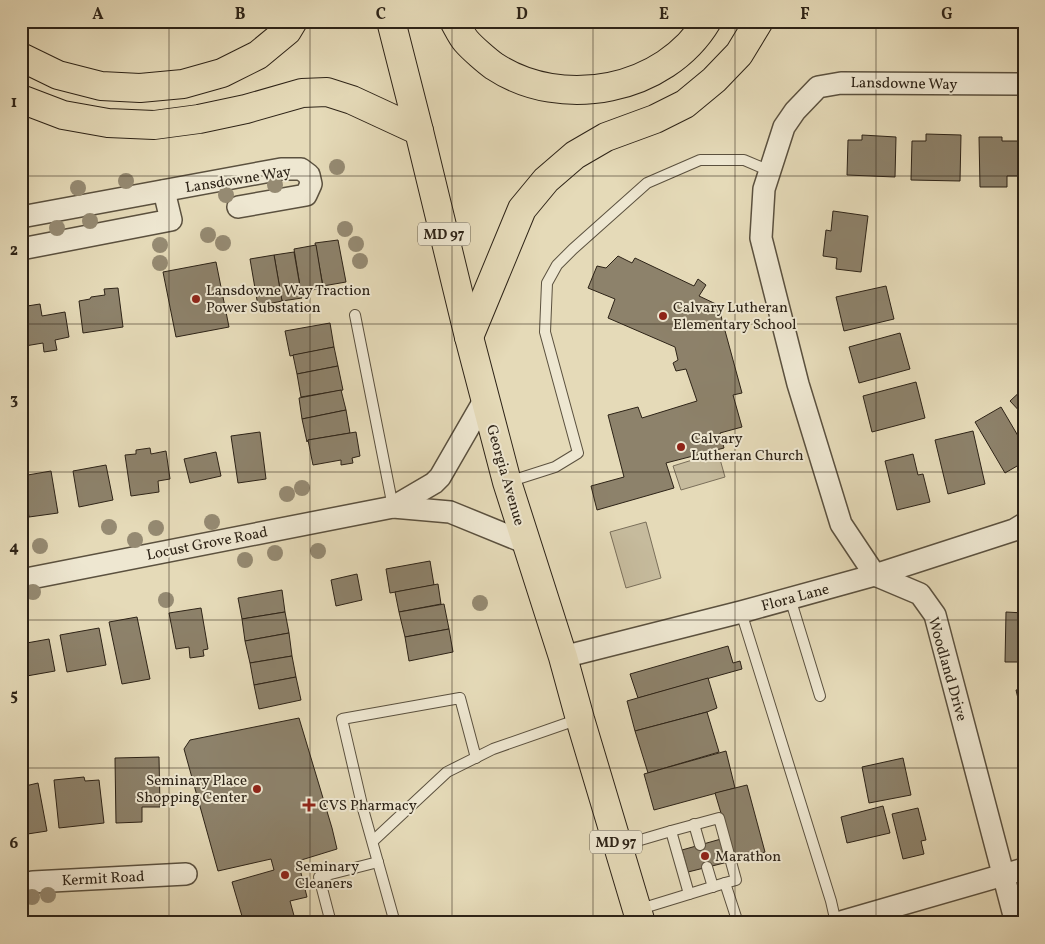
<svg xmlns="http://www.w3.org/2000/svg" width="1045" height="944" font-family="Vollkorn,serif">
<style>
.green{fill:#c6bb9d;stroke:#7a6f5a}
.building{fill:#8d826b;stroke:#2d2317}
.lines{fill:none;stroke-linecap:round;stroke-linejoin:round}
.service-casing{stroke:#5b513f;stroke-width:12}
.minor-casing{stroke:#5b513f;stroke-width:24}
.primary-casing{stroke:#2d2317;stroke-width:30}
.motorway-casing{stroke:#2d2317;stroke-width:30}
.service{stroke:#eee7d1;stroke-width:10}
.minor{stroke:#eee7d1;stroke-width:21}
.primary{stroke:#e5dab8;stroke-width:28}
.motorway{stroke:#e5dab8;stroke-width:28}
.tree{fill:#958a72}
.grid{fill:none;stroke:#2d2317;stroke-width:1;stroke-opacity:0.55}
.poi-dot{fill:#8f2418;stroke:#eee7d1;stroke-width:2}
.labels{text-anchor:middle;stroke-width:4;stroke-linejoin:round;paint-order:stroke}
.shield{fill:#eee7d1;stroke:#675e4f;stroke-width:1}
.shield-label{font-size:14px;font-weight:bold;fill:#2d2317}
.street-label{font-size:15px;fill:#2d2317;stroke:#eee7d1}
.poi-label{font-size:15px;fill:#2d2317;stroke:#eee7d1;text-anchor:start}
.neatline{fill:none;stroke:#2d2317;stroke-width:2}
.grid-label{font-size:16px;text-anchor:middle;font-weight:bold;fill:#2d2317}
</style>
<rect width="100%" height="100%" fill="#e5dab8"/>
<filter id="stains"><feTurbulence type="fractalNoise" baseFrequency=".004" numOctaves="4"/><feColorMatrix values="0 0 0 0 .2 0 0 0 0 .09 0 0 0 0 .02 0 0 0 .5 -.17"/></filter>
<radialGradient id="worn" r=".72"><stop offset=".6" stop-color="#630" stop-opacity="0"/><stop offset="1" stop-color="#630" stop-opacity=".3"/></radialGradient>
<!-- green -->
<g class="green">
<path d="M718 452 725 477 681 490 673 466Z"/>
<path d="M646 522 661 578 626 588 610 532Z"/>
</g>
<!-- building -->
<g class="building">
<rect x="923" y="21" width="36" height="3"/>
<path d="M926 134 961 135 960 181 911 180 912 141H926Z"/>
<path d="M862 135 896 137 895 177 847 175 848 140H862Z"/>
<path d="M979 137H1002V141H1024V176H1007V187H980Z"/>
<path d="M833 211 868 216 861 272 836 269 837 258 823 256 826 230 831 231Z"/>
<path d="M338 240 346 282 323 286 315 243Z"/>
<path d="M316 245 323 288 301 292 294 249Z"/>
<path d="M294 252 302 298 282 301 274 255Z"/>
<path d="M274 255 282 301 258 306 250 259Z"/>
<path d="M618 256 632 263 635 258 694 286 698 279 706 285 699 296 718 305 742 393 733 395 742 427 720 433 724 448 666 463 674 488 597 510 591 486 624 477 608 415 638 407 642 418 697 401 686 369 676 371 673 363 678 360 675 347 608 318 615 299 588 288 597 266 606 268Z"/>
<path d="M216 262 229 327 176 337 163 272Z"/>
<path d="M886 286 894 319 844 331 836 297Z"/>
<path d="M118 288 123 327 83 333 79 301 90 299 91 297 105 295 104 289Z"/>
<path d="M40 304 42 316 65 312 69 337 55 340 57 350 44 352 43 343 25 346 21 321V307Z"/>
<path d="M330 323 334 347 290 356 285 331Z"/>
<path d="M900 333 910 369 859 383 849 347Z"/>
<path d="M334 347 338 366 297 374 293 355Z"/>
<path d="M338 366 343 390 301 397 297 374Z"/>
<path d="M916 382 925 418 872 432 863 396Z"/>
<path d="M1024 388V416L1010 401Z"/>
<path d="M341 390 346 410 302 419 299 398Z"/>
<path d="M1001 407 1024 446V462L1005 473 975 422Z"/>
<path d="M346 410 350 433 308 440 307 442 302 419Z"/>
<path d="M973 431 985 484 948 494 935 440Z"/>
<path d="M260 432 266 479 238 483 231 436Z"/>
<path d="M356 432 360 456 352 458 353 463 341 465V460L313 465 308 440Z"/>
<path d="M150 448 151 454 166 451 170 479 158 481 159 492 131 496 125 455 136 454V450Z"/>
<path d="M216 452 221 476 190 483 184 459Z"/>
<path d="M913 454 918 475 923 474 930 502 897 510 885 461Z"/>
<path d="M106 465 113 500 79 507 73 471Z"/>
<path d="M51 471 58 513 29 517 22 476Z"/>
<path d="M430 561 434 585 390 593 386 569Z"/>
<path d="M357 574 362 600 336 606 331 580Z"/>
<path d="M438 584 441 604 399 612 395 592Z"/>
<path d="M282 590 285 612 242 619 238 598Z"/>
<path d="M444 604 449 629 405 637 399 612Z"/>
<path d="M201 608 208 649 203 650 204 656 190 658 189 647 176 649 169 613Z"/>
<path d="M285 612 289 633 245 641 242 619Z"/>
<path d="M1006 612 1024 613V662H1005Z"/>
<path d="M137 617 150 679 122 684 109 622Z"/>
<path d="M99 628 106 665 67 672 60 635Z"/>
<path d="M449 629 453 652 409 661 405 637Z"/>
<path d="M289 633 292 656 250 663 245 641Z"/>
<path d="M49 639 55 671 21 677V644Z"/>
<path d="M728 646 733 663 740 661 742 669 638 698 630 674Z"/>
<path d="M292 656 296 677 254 685 250 663Z"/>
<path d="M296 677 301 700 259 709 254 685Z"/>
<path d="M708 678 717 708 707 712 635 731 627 701Z"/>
<path d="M1024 689V724L1016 690Z"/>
<path d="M707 712 719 752 648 773 635 731Z"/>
<path d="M299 718 332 828 337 849 298 861 307 897 290 901 296 923H244L232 882 274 870 271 859 218 871 184 749 190 740Z"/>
<path d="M726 751 735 788 654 810 644 774Z"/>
<path d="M159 757 160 807H142V822L116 823 115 758Z"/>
<path d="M903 758 911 795 869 803 862 767Z"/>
<path d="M84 777 85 781 99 780 104 823 59 828 54 780Z"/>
<path d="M38 783 47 831 21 835V787Z"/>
<path d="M747 785 765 852 735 860 715 793Z"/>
<path d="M883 806 890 833 847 843 841 817Z"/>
<path d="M918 808 926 840 921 841 924 854 903 859 892 814Z"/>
<path d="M721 839 728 862 688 872 682 850Z"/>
</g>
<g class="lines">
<defs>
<g id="service">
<path d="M355 315 393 507"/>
<path d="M508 482 555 467 578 453 545 332 547 283 557 265 573 249 647 183 700 160H744L770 171"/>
<path d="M790 598 820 696"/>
<path d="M741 612 831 901 836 923"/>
<path d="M694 824 700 845"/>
<path d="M671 831 719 818 736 880 725 883"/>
<path d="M373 841 447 772 493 749 579 719"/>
<path d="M620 846 671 831 689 894"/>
<path d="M707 867 713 887"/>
<path d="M637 910 725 883 738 923"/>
<path d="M331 923 319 877 378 862"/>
<path d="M395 923 363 809 342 719 460 698 476 758"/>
</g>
<g id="minor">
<path d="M21 217 281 169H301L309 175 311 184 306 195 238 207"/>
<path d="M21 249 171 220 164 191"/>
<path d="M393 507 434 483 440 477 485 399"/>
<path d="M21 580 393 507 450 512 526 543"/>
<path d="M563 657 741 612 875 575 1014 530 1024 524"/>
<path d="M21 885 33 882 186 874"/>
<path d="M837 923 1024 869"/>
<path d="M1016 923 935 615 920 594 875 575 841 524 798 384 761 238 764 189 784 127 795 111 818 87 841 83 1024 84"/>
</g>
<path id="primary" d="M391 21 419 131 469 337 507 482 563 657 580 719 641 923"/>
<g id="motorway">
<path d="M454 21C458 28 461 35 466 41 472 48 487 61 494 66 562 111 665 91 707 21"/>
<path d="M21 57 58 75 101 86 140 88 183 84 222 73 258 55 287 31 293 21"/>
<path d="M21 99 63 115 108 123 154 125 199 119 246 109 302 93 327 92 352 100 419 131"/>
<path d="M469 337 522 209 546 180 575 155 606 137 655 119 685 104 714 80 739 54 759 21"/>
</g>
</defs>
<!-- service casing -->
<use href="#service" class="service-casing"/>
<!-- minor casing -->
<use href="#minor" class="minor-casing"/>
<!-- primary casing -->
<use href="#primary" class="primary-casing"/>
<!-- motorway casing -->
<use href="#motorway" class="motorway-casing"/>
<!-- service -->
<use href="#service" class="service"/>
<!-- minor -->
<use href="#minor" class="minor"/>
<!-- primary -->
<use href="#primary" class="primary"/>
<!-- motorway -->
<use href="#motorway" class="motorway"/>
</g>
<!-- trees -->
<g class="tree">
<circle cx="337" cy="167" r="8"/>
<circle cx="126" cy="181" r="8"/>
<circle cx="275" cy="185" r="8"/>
<circle cx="78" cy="188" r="8"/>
<circle cx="226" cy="195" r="8"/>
<circle cx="90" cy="221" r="8"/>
<circle cx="57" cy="228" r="8"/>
<circle cx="345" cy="229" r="8"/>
<circle cx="208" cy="235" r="8"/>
<circle cx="223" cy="243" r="8"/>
<circle cx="356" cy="244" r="8"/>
<circle cx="160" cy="245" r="8"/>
<circle cx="360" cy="261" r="8"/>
<circle cx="160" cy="263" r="8"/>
<circle cx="302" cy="488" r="8"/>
<circle cx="287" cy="494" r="8"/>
<circle cx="212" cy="522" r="8"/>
<circle cx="109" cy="527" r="8"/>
<circle cx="156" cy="528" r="8"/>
<circle cx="135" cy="540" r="8"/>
<circle cx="40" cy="546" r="8"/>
<circle cx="318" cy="551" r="8"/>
<circle cx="275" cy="553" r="8"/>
<circle cx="245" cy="560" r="8"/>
<circle cx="33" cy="592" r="8"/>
<circle cx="166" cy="600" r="8"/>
<circle cx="480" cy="603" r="8"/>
<circle cx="48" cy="895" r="8"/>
<circle cx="32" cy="897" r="8"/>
</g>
<!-- grid -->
<path class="grid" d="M169 21V923M310 21V923M452 21V923M593 21V923M735 21V923M876 21V923M21 176H1024M21 324H1024M21 472H1024M21 620H1024M21 768H1024"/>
<!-- markers -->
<g class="poi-dot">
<circle cx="196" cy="299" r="5"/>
<circle cx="663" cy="316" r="5"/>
<circle cx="681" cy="447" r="5"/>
<circle cx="257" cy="789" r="5"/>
<path d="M306.5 797.5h5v5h5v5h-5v5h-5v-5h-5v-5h5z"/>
<circle cx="705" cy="856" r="5"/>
<circle cx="285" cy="875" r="5"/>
</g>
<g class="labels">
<!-- shield labels -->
<g class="shield">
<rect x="418" y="222.5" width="52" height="23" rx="4"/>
<rect x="590" y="830.5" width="52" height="23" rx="4"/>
</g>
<g class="shield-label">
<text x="444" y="239">MD 97</text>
<text x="616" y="847">MD 97</text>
</g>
<!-- street labels -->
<g class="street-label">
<text transform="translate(904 83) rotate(1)" y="5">Lansdowne Way</text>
<text transform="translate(238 179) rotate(-9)" y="5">Lansdowne Way</text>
<text transform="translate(506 475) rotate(74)" y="5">Georgia Avenue</text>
<text transform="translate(207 543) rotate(-11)" y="5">Locust Grove Road</text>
<text transform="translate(795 597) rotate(-15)" y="5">Flora Lane</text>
<text transform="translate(948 669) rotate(74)" y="5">Woodland Drive</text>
<text transform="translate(103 878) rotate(-3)" y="5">Kermit Road</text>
</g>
<!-- poi labels -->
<g class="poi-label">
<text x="206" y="295">Lansdowne Way Traction<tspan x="206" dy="17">Power Substation</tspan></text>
<text x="673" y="312">Calvary Lutheran<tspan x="673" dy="17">Elementary School</tspan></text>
<text x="691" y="443">Calvary<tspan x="691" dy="17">Lutheran Church</tspan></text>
<text x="247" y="785" text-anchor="end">Seminary Place<tspan x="247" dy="17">Shopping Center</tspan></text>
<text x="319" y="810">CVS Pharmacy</text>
<text x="715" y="861">Marathon</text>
<text x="295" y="871">Seminary<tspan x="295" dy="17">Cleaners</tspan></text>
</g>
</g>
<!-- margin -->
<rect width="1045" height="944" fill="none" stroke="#e5dab8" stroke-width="55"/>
<rect x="28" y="28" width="990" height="888" class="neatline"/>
<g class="grid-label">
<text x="98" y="19">A</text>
<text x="240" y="19">B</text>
<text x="381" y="19">C</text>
<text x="522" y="19">D</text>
<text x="664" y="19">E</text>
<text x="805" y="19">F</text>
<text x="947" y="19">G</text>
<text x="14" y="107">1</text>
<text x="14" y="255">2</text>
<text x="14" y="404">3</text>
<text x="14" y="552">4</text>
<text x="14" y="700">5</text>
<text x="14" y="848">6</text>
</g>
<rect width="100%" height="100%" filter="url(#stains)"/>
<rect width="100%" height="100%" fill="url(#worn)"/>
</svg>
